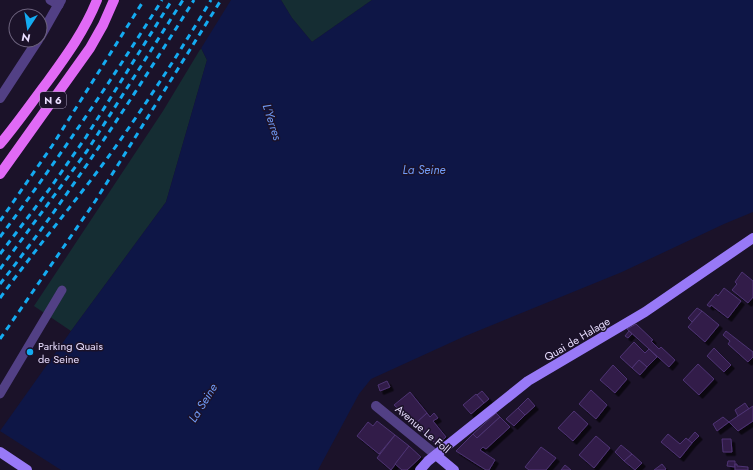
<svg xmlns="http://www.w3.org/2000/svg" width="753" height="470" font-family="Jost,sans-serif">
<style>
.green{fill:#152d33}
.water{fill:#0e1646}
.pier{fill:#1b1229}
.building{fill:#311f49;stroke:#4e3373;filter:url(#shadow)}
.lines{fill:none;stroke-linecap:round;stroke-linejoin:round}
.lane{stroke:#524085;stroke-width:9}
.street{stroke:#524085;stroke-width:10}
.secondary{stroke:#9879f7;stroke-width:10}
.primary{stroke:#e16af6;stroke-width:10}
.rail{stroke:#14abf1;stroke-width:3;stroke-dasharray:6 5;stroke-linecap:butt}
.poi-dot{fill:#14abf1;stroke:#1b1229;stroke-width:1.5}
.labels{text-anchor:middle;stroke-width:3;stroke-linejoin:round;paint-order:stroke}
.shield{fill:#1b1229;stroke:#aa9fbd;stroke-width:1}
.shield-label{font-size:10px;font-weight:bold;fill:#e7dcfd}
.street-label{font-size:11px;fill:#e7dcfd;stroke:#1b1229}
.poi-label{font-size:11px;fill:#e7dcfd;stroke:#1b1229;text-anchor:start}
.water-label{font-size:12px;font-style:italic;fill:#709bf7;stroke:#1b1229}
</style>
<defs>
<filter id="shadow"><feDropShadow dx="3.5" dy="3.5" stdDeviation="0" flood-color="#0009"/></filter>
</defs>
<rect width="100%" height="100%" fill="#1b1229"/>
<!-- green -->
<g class="green">
<path d="M281 0H372L312 42 292 18Z"/>
<path d="M201 48 207 60 166 202 71 331 34 306 163 111Z"/>
</g>
<!-- water -->
<path class="water" d="M178 0H281L292 18 312 42 372 0H753V212L724 224 622 272 463 337 371 379 359 394 318 470H0V431L71 331 166 202 207 60Z"/>
<!-- pier -->
<g class="pier">
<path d="M176 0H231L200 50 176 1Z"/>
<path d="M0 431 61 470H0Z"/>
</g>
<!-- building -->
<g class="building">
<path d="M742 272 753 281V297L748 303 732 290 737 284 735 282Z"/>
<path d="M724 288 741 301 728 318 711 305 710 307 707 305 716 294 718 296Z"/>
<path d="M697 308 702 311 692 322 688 318Z"/>
<path d="M702 311 719 325 705 342 688 327Z"/>
<path d="M636 324 653 340 651 341 659 349 661 347 675 360 669 367 627 329Z"/>
<path d="M629 331 632 334 628 338 625 336Z"/>
<path d="M726 331 753 352V357L748 362 728 344 730 341 723 335Z"/>
<path d="M634 342 645 353 649 349 657 357 647 367 639 360 632 368 620 357Z"/>
<path d="M714 348 731 365 724 372 707 356Z"/>
<path d="M639 360 647 367 640 375 632 368Z"/>
<path d="M698 364 714 379 699 395 683 380Z"/>
<path d="M613 365 627 379 615 393 600 380Z"/>
<path d="M387 381 390 387 380 391 378 385Z"/>
<path d="M591 390 607 405 596 419 579 404Z"/>
<path d="M482 391 489 399 484 403 477 395Z"/>
<path d="M410 392 427 413 415 424 394 405Z"/>
<path d="M476 394 484 403 471 414 463 405Z"/>
<path d="M528 398 535 406 525 415 518 408Z"/>
<path d="M745 403 749 409 738 416 735 410Z"/>
<path d="M753 406V421L738 431 729 422Z"/>
<path d="M518 408 525 415 514 426 506 419Z"/>
<path d="M574 411 588 424 573 441 558 428Z"/>
<path d="M427 413 430 417 434 413 438 418 433 421 446 437 437 445 415 424Z"/>
<path d="M496 413 500 417 477 438 473 434Z"/>
<path d="M500 417 510 427 486 449 483 447 480 450 495 460 489 470H486L456 451 473 434 477 438Z"/>
<path d="M723 417 729 422 717 431 713 424Z"/>
<path d="M377 421 395 435 379 454 357 436 368 422 373 426Z"/>
<path d="M695 432 699 436 692 443 688 440Z"/>
<path d="M668 434 680 444 686 438 692 443 680 458 661 442Z"/>
<path d="M395 435 409 446 391 470 377 458Z"/>
<path d="M596 436 610 448 594 468 579 455Z"/>
<path d="M722 439H731L732 452H723Z"/>
<path d="M621 445 632 454 624 461 615 452Z"/>
<path d="M409 446 421 457 407 470H402L395 464Z"/>
<path d="M541 447 556 458 546 470H529L525 467Z"/>
<path d="M632 454 642 463 635 470 624 461Z"/>
<path d="M728 461H735V467L727 466Z"/>
<path d="M662 464 666 469 665 470H654Z"/>
<path d="M735 464H737V466L748 467V470H735Z"/>
<path d="M565 465 571 470H561Z"/>
</g>
<g class="lines">
<!-- lane -->
<g class="lane">
<path d="M50 0 59 5"/>
<path d="M0 394 62 290"/>
</g>
<!-- street -->
<g class="street">
<path d="M40 37 61 0"/>
<path d="M0 98 38 40"/>
<path d="M376 406 436 455"/>
</g>
<!-- secondary -->
<g class="secondary">
<path d="M0 452 27 470"/>
<path d="M436 455 454 470"/>
<path d="M420 470 428 461 528 381 645 312 753 238"/>
</g>
<!-- primary -->
<g class="primary">
<path d="M0 144C17 124 32 102 48 81 67 55 85 30 97 0"/>
<path d="M0 174 90 48 103 25 114 0"/>
</g>
<!-- rail -->
<g class="rail">
<path d="M0 221 52 146 144 0"/>
<path d="M0 237C57 161 111 81 162 0"/>
<path d="M0 254 51 187 86 137 172 0"/>
<path d="M0 269 87 151 183 0"/>
<path d="M0 284C71 193 133 97 194 0"/>
<path d="M0 298C34 251 71 207 106 160 143 109 178 55 211 0"/>
<path d="M0 339 96 200 221 0"/>
</g>
</g>
<!-- markers -->
<circle class="poi-dot" cx="30" cy="352" r="4"/>
<g class="labels">
<!-- shield labels -->
<rect class="shield" x="40" y="92" width="26" height="16" rx="3"/>
<g class="shield-label">
<text x="53" y="104">N 6</text>
</g>
<!-- street labels -->
<g class="street-label">
<text transform="translate(577 339) rotate(-31)" y="4">Quai de Halage</text>
<text transform="translate(423 429) rotate(40)" y="4">Avenue Le Foll</text>
</g>
<!-- poi labels -->
<g class="poi-label">
<text x="38" y="350">Parking Quais<tspan x="38" dy="13">de Seine</tspan></text>
</g>
<!-- water labels -->
<g class="water-label">
<text transform="translate(272 122) rotate(72)" y="4">L'Yerres</text>
<text x="424" y="174">La Seine</text>
<text transform="translate(203 403) rotate(-58)" y="4">La Seine</text>
</g>
</g>
<!-- north arrow -->
<g transform="translate(28 28) rotate(192)"><circle r="19" fill="#1b1229" stroke="#6d637e"/>
<path d="M0-3L7 15L0 10L-7 15Z" fill="#14abf1"/>
<text y="-6" font-size="11" font-weight="bold" text-anchor="middle" fill="#e7dcfd">N</text>
</g>
</svg>
